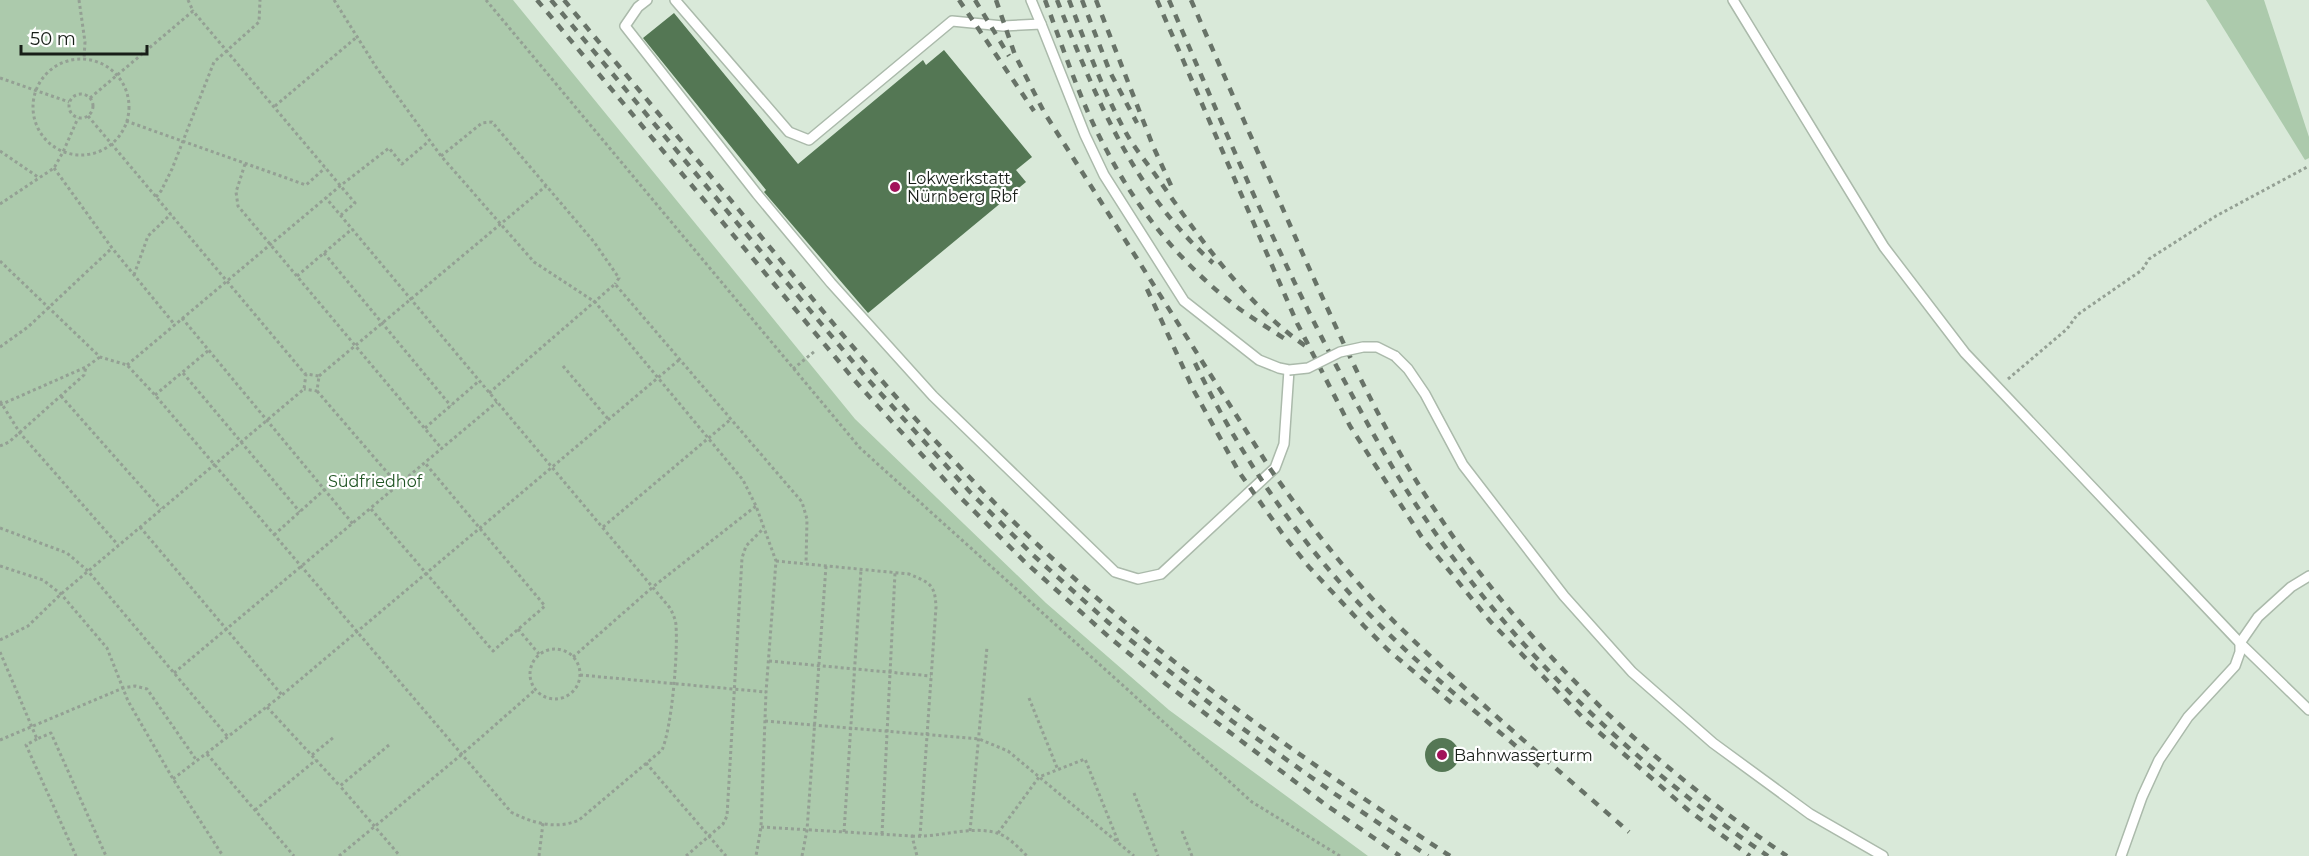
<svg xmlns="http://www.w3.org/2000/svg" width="2309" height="856" font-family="Montserrat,sans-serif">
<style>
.green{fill:#accaac}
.building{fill:#547754}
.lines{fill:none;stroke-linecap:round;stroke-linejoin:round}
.lane-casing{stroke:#abbaab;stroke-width:12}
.path{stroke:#94a094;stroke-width:3;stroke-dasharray:3 3;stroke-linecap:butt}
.lane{stroke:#fff;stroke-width:9}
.rail{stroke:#687368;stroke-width:4.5;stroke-dasharray:8 8;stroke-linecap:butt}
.lane-bridge-casing{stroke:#abbaab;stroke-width:12;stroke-linecap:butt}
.lane-bridge{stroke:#fff;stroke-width:9}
.poi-dot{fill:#a21259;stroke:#fff;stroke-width:2}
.labels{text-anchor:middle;stroke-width:4.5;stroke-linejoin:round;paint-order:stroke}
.poi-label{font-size:16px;fill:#181e18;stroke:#fff;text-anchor:start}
.park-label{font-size:16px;fill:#215524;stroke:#fff}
</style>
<rect width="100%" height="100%" fill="#d9e9d9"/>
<!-- green -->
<g class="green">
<path d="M0 0H513L855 419 1046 603 1169 710 1368 856H0Z"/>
<path d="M2206 0H2264L2309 137V158L2305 160Z"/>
</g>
<!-- building -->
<g class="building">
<path d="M674 13 798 164 923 60 926 65 944 50 1032 157 1016 170 1026 182 868 313 764 192 766 190 643 38Z"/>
<circle cx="1442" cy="755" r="17"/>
</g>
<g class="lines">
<defs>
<g id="lane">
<path d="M647 0 638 7 625 26 757 194 831 283 933 396 1115 572 1138 579 1161 574 1275 468 1284 444 1289 370 1279 368 1259 360 1184 301 1104 175 1085 135 1041 24 1003 26 952 21 809 140 789 132 675 0"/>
<path d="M1031 0 1041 24"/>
<path d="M1733 0 1884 247 1965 353 2240 643 2309 710"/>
<path d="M1395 356 1408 369 1425 394 1463 465 1564 596 1632 672 1713 743 1810 814 1883 856"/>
<path d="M2121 856 2142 797 2159 760 2188 717 2235 666 2240 652V643L2258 617 2291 587 2309 576"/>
</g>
</defs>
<!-- lane casing -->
<use href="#lane" class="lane-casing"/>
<!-- path -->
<g class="path">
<path d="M79 0 85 42 84 58"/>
<path d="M188 0 193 11"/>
<path d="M334 0 376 67 441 156 534 262 595 302 743 480 756 506 776 561 766 692 761 827 756 856"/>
<path d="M486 0 860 448 1252 802 1340 856"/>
<circle cx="81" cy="107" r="48"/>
<path d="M0 78 69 102"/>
<circle cx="81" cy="106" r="12"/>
<path d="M90 98 193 11 355 203 341 215"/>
<path d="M275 106 358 36"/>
<path d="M88 116 305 374"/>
<path d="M126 121 306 185 325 168"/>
<path d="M0 151 38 177"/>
<path d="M441 156 482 123 492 122 594 242 619 278 615 284"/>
<path d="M245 164 236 192 238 206 442 449"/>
<path d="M54 168 112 248 175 325"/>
<path d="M156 197 161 191 172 169 214 62 259 22 260 0"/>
<path d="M0 204 54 168 63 152 78 118"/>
<path d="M324 253 451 406"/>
<path d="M0 261 100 357 127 365 155 395 511 812C532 823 556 830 579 820L662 750C672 727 678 652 676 626 676 620 673 614 670 608L326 198"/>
<path d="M134 275 148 236 171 214"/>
<path d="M297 276 352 229"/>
<path d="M182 318 353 524"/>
<path d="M0 347 28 327 111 249"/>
<path d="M127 365 340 186 389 148 402 164 429 141"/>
<path d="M563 366 609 420"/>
<path d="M793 369 815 351"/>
<path d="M183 373 300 512"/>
<path d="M319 376 546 186"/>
<path d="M2008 379 2067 329 2077 315 2142 270 2149 259 2216 216 2309 166"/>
<path d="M317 391 398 485"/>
<path d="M489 393 615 284 802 502 807 519 806 564"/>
<path d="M155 395 209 350"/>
<path d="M61 396 161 509"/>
<path d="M0 401 20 433 118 545"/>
<path d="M0 405 86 367 100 357"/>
<path d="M425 428 479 381"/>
<path d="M0 446 9 442 84 375 86 367"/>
<path d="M371 509 493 651 545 606 425 463"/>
<path d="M140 527 282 695"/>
<path d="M603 527 730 420"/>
<path d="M0 528 67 553 88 571 228 737"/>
<path d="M274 535 325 489"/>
<path d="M776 561 909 574C930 583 935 584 936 607L920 836"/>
<path d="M0 566 43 580 61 594 107 648 128 701 173 779 223 856"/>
<path d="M518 629 539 654"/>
<path d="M0 640 28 626 61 594 304 389 306 374 319 376 317 391 304 389"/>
<circle cx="555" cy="674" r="25"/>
<path d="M0 652 37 739 51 733 106 856"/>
<path d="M573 657 654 586 756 506"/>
<path d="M769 661 931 676"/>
<path d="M174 673 497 402"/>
<path d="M580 675 766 692"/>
<path d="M1029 698 1058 770"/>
<path d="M267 707 340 786"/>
<path d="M765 721 979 739 1008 751 1134 856"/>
<path d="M37 739 26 745 76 856"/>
<path d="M0 740 123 688 135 686 147 689 197 761"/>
<path d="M389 745 340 786 400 856"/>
<path d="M207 754 294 856"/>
<path d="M312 755 334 737"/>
<path d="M646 763 726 856"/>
<path d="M173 779 282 695 679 360"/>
<path d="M1134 793 1158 856"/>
<path d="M255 810 316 760"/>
<path d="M761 827 912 836 917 856"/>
<path d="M970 831 987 647"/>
<path d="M1182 831 1192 856"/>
<path d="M844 832 861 570"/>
<path d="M998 833 1039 777 1085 759 1118 841"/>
<path d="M882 834 895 573"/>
<path d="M912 836C939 838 970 825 997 833 1008 836 1019 848 1027 856"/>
<path d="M339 856 461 755 535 690"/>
<path d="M539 856 543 823"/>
<path d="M686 856 723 824 727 816 742 558 746 546 764 528"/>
<path d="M802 856 807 830 826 566"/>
</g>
<!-- lane -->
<use href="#lane" class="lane"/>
<!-- rail -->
<g class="rail">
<path d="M537 0 856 382 962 499 1025 562 1109 637 1166 684 1326 805 1400 856"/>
<path d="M551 0 864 375 970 492 1033 555 1109 623 1232 721 1335 794 1428 856"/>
<path d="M564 0C637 88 710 175 783 263 864 361 945 458 1038 545 1163 663 1306 761 1450 856"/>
<path d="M959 0 1034 111"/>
<path d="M975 0 1009 56"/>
<path d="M996 0 1015 55 1044 112 1271 470C1313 530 1358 588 1411 638 1481 705 1556 768 1629 832"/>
<path d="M1045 0C1064 50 1081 104 1107 151 1139 213 1185 268 1241 310 1257 321 1274 332 1290 342"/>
<path d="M1057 0C1096 98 1133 191 1213 263"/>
<path d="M1069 0C1086 44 1102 89 1125 131 1134 148 1148 164 1159 180 1197 235 1250 309 1307 347"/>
<path d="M1082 0 1110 72 1137 123"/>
<path d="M1096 0 1153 146 1174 192"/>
<path d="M1157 0 1297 323 1350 426 1421 536 1490 621 1585 720 1688 810 1750 856"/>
<path d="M1169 0C1222 124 1275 249 1338 369 1366 421 1393 472 1427 521 1516 652 1637 767 1768 856"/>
<path d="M1191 0C1229 87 1267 173 1305 259 1344 345 1382 431 1435 510 1525 647 1651 765 1787 856"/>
<path d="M1147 289 1194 391 1239 472 1282 533 1309 567 1364 626 1388 650 1454 705"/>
<path d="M1195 363C1240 456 1299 542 1371 616 1423 670 1483 717 1539 766"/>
</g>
<defs>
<path id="lane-bridge" d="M1289 370 1308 368 1340 352 1363 347H1377L1395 356"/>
</defs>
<!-- lane-bridge casing -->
<use href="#lane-bridge" class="lane-bridge-casing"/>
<!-- lane-bridge -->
<use href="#lane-bridge" class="lane-bridge"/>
</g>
<!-- markers -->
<g class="poi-dot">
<circle cx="895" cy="187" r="6"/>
<circle cx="1442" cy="755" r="6"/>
</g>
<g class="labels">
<!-- poi labels -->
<g class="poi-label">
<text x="907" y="184">Lokwerkstatt<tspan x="907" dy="18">Nürnberg Rbf</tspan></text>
<text x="1454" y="761">Bahnwasserturm</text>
</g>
<!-- park labels -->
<g class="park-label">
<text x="375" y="487">Südfriedhof</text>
</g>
</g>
<!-- scale -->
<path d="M21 45v9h126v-9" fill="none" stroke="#181e18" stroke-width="3"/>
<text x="30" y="45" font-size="18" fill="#181e18" stroke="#ffffff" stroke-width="4.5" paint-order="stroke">50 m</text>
</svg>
